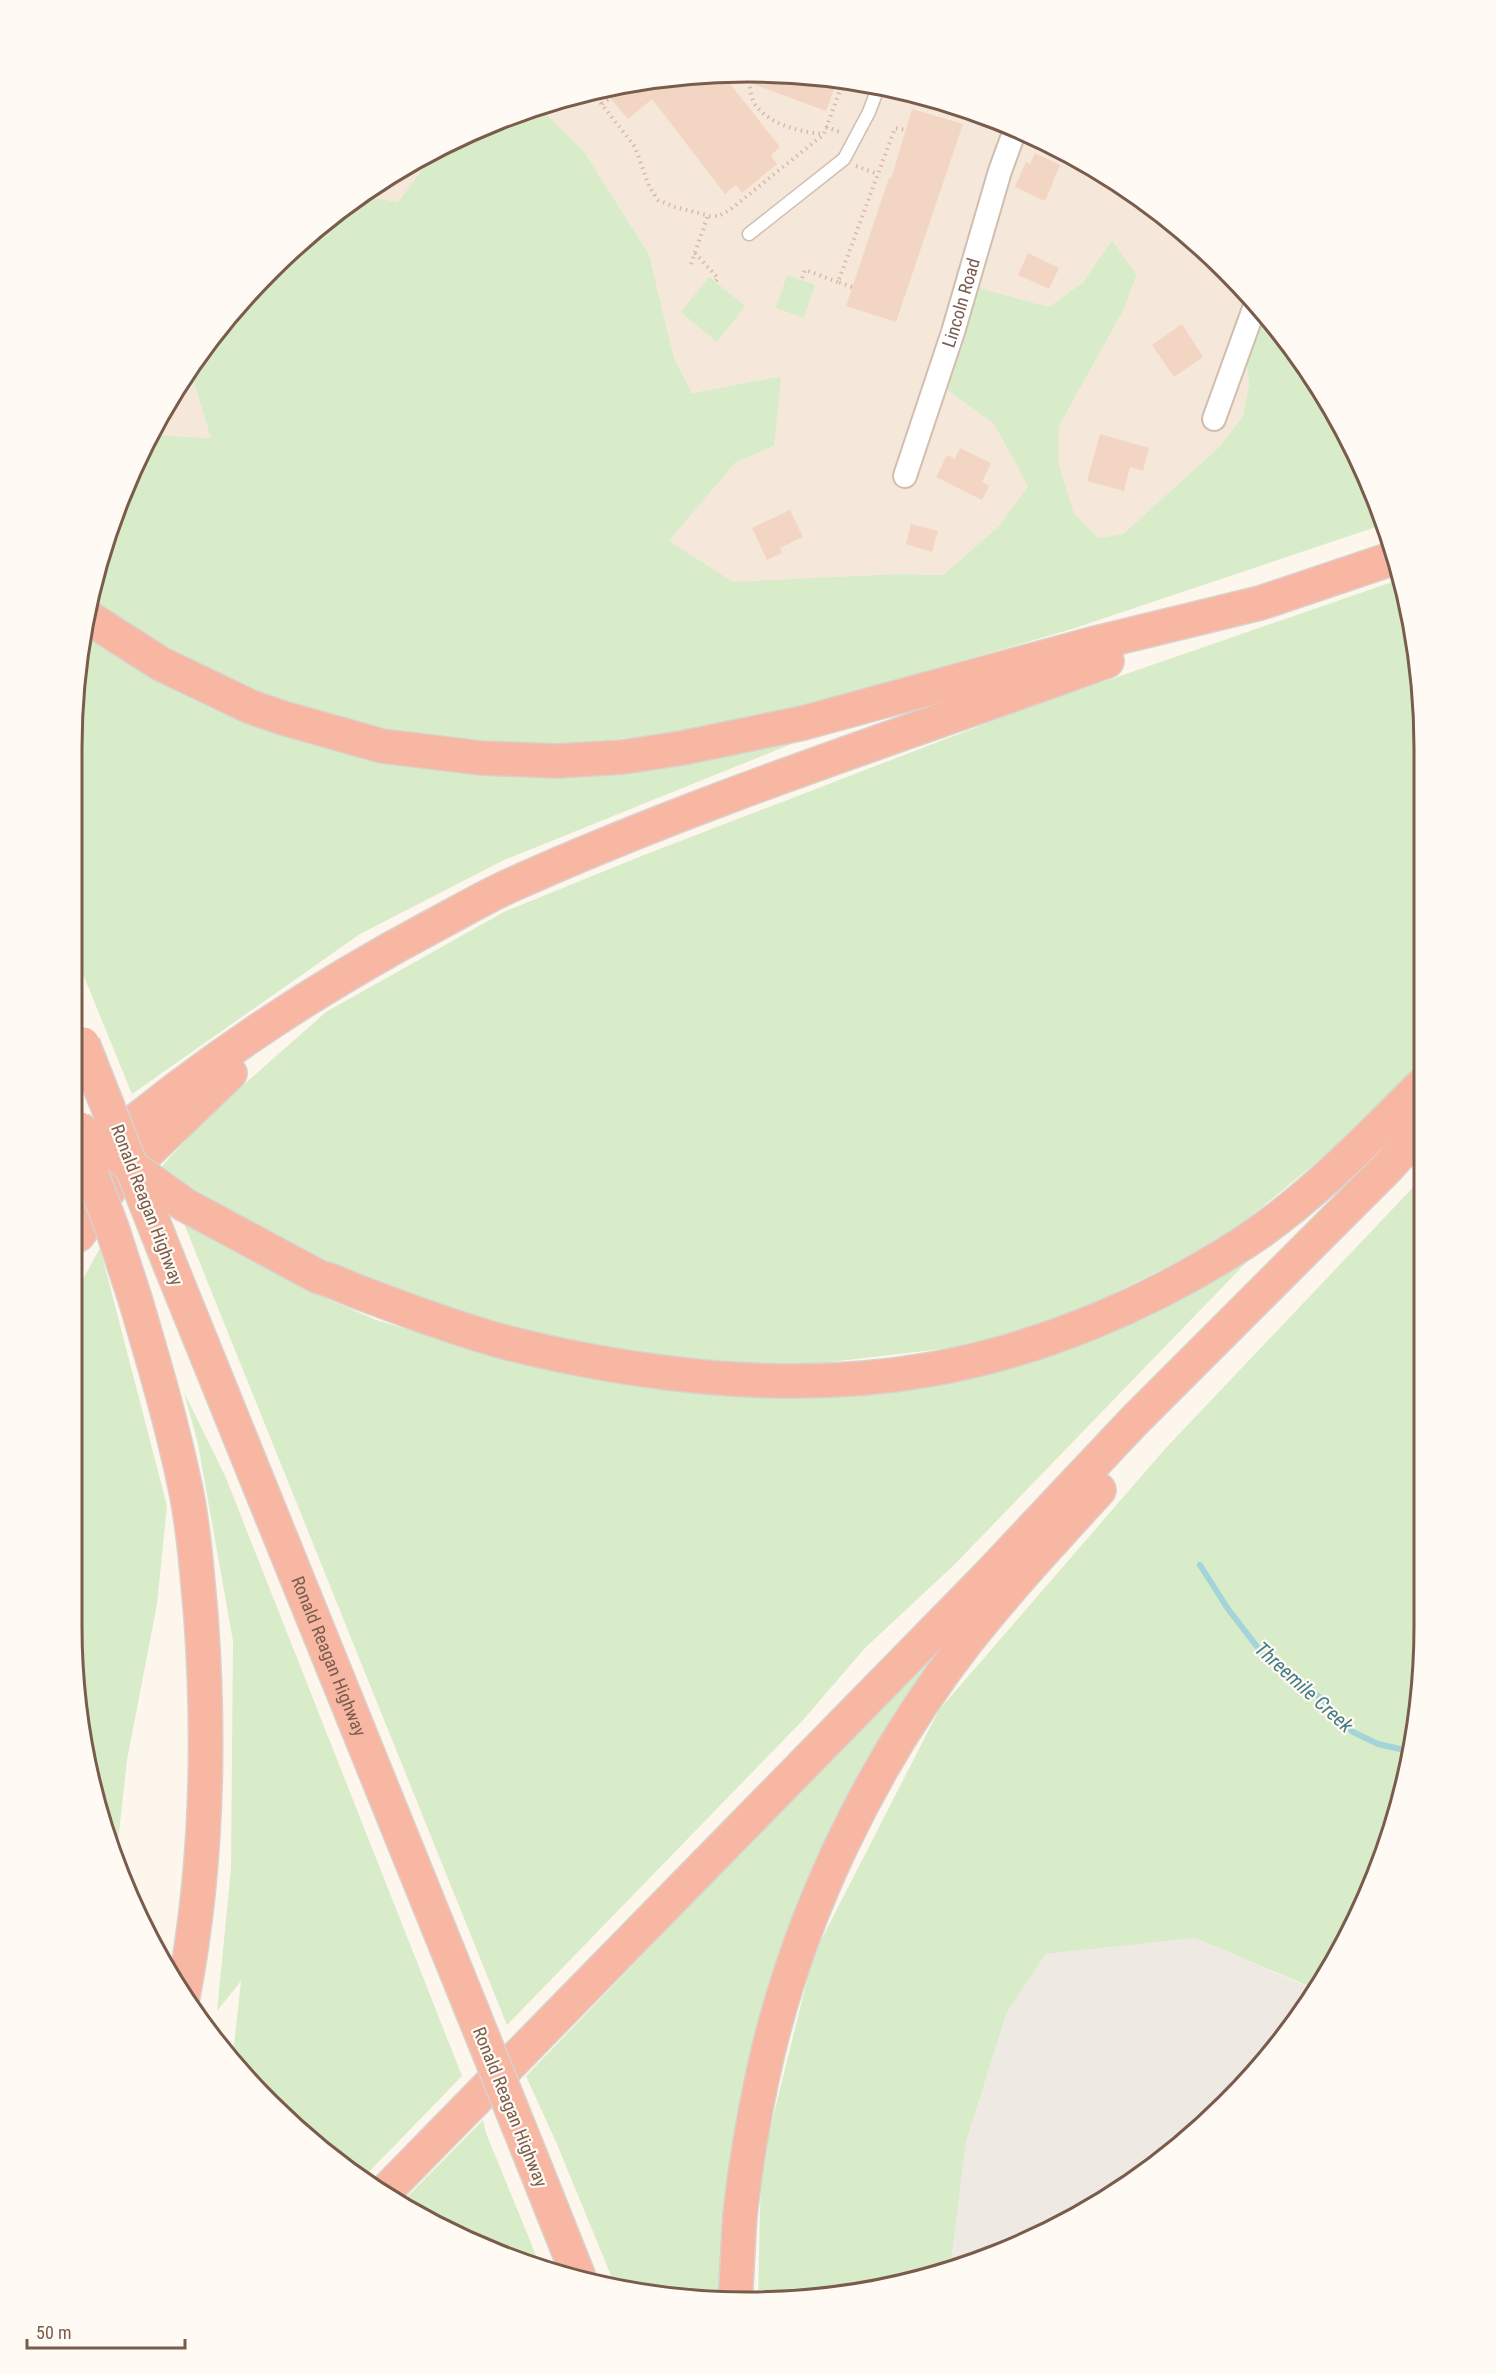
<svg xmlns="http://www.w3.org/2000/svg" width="1496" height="2375" font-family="'Roboto Condensed',sans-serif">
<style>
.residential{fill:#f5e8da}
.industrial{fill:#efe9e4}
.green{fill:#d8ecc9}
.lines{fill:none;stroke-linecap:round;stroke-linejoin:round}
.stream{stroke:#a5d3da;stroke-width:6}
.building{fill:#f3d5c3}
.lane-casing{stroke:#d1beb0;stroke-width:15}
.street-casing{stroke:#d1beb0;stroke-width:26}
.highway-casing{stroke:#dad1cd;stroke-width:36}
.path{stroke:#d9b8a5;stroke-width:4;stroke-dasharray:1.5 4.5;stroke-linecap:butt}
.lane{stroke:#fff;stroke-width:12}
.street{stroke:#fff;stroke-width:22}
.highway{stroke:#f7b7a3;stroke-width:33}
.highway-bridge-casing{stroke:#dad1cd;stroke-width:36;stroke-linecap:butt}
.highway-bridge{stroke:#f7b7a3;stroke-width:33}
.labels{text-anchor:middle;stroke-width:4.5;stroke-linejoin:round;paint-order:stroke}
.street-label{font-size:18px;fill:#7a5c4d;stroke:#fffaf3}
.water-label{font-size:20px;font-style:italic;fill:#437c86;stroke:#fffaf3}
.rim{fill:none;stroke:#7a5c4d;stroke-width:3}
</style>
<rect width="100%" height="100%" fill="#fdf6ec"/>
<!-- residential -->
<g class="residential">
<path d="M793 73 923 95 1047 142 1160 212 1256 303 1246 355 1249 384 1243 416 1219 447 1123 534 1098 538 1074 513 1059 465V426L1124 309 1137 276 1112 240 1083 282 1049 307 973 286 943 387 994 424 1028 486 999 526 943 575 898 574 733 583 668 542 735 463 774 446 780 376 692 393 674 358 649 254 583 150 538 106 660 78Z"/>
<path d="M427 155 428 162 398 202 363 196 410 162Z"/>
<path d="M191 372 212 438 155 435Z"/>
</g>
<!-- industrial -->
<path class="industrial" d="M1195 1938 1313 1989 1284 2039 1194 2135 1123 2189 1007 2251 950 2271 966 2142 1007 2012 1046 1954Z"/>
<!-- green -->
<g class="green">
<path d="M538 106 583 150 649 254 674 358 692 393 781 376 774 446 735 463 669 541 733 582 898 574 943 575 999 526 1028 486 994 424 943 387 973 286 1049 307 1083 282 1112 240 1137 275 1124 309 1059 426V465L1074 513 1098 538 1123 534 1219 447 1243 416 1249 384 1246 355 1262 311 1334 410 1385 524 1072 629 810 705 681 733 556 745 427 737 322 715 247 688 167 650 92 605 124 489 155 435 211 438 191 372 212 336 303 240 363 196 398 202 428 162 427 155Z"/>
<path d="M787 275 815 285 804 318 776 308Z"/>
<path d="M709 277 745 306 717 342 681 312Z"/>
<path d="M1398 580 1423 703 1421 1068 1350 1135 1223 1239 1054 1323 976 1345 796 1366 599 1352 468 1320 331 1270 164 1177 162 1166 206 1118 326 1012 504 912 644 855 1016 712Z"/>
<path d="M85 631 378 759 509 776 657 766 809 737 504 860 360 934 132 1094 78 962V660Z"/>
<path d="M1421 1179 1418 1715 1373 1885 1313 1988 1195 1938 1046 1954 1007 2012 966 2142 950 2271 923 2280 758 2302 761 2166 813 1956 939 1710 1164 1450Z"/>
<path d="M183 1221 312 1292 376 1320 534 1366 633 1383 778 1399 915 1385 1033 1361 1140 1319 1269 1239 954 1565 865 1648 803 1720 507 2025Z"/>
<path d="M100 1248 167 1506 157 1604 127 1760 116 1860 108 1844 78 1716V1288Z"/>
<path d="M184 1392 226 1478 462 2076 361 2180 336 2163 270 2105 231 2057 234 2045 241 1981 217 2011 231 1869 233 1641 198 1444Z"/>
<path d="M942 1649 780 1952 736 2117 722 2273V2301L617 2290 556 2142 526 2076 810 1781Z"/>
<path d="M483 2120 486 2133 542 2270 530 2267 410 2213 399 2205Z"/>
</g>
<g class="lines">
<!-- stream -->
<path class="stream" d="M1200 1565 1228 1609 1262 1653 1312 1690 1353 1732 1378 1744 1409 1751"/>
</g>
<!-- building -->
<g class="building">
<path d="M793 73 837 81 826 111 732 76Z"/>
<path d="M724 76 780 147 771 155 777 164 742 193 736 185 725 194 652 99 628 119 604 91 660 78Z"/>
<path d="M912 109 963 124 896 322 846 306 889 178 891 179Z"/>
<path d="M1035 153 1060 165 1045 201 1015 187 1026 162 1030 164Z"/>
<path d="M1028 253 1059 268 1049 289 1018 275Z"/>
<path d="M1182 324 1203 357 1174 377 1152 345Z"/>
<path d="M1100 434 1149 448 1143 471 1130 467 1124 491 1087 481Z"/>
<path d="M960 448 991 463 982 482 989 486 982 500 936 477 947 455 955 459Z"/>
<path d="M790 510 803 537 780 548 782 553 767 560 752 528Z"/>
<path d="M911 524 938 531 932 552 906 544Z"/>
</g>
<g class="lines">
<defs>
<path id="lane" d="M749 234 844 159 869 112 878 88"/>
<g id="street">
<path d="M1214 419 1256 303"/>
<path id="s1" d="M905 476 953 332 1000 171 1015 130"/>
</g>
<g id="highway">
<path d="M89 618 161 664 251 707 283 718 382 746 481 758 557 761 623 757 682 748 803 723 1092 644 1260 603 1394 558"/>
<path d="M98 1152C200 1065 313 990 431 927 456 914 481 899 507 887 701 799 906 734 1107 661"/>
<path d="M78 1235 111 1187 230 1073"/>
<path id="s2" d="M171 1267 471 2008"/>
<path d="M319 1277C335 1281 349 1289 364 1294 411 1312 459 1330 508 1343 640 1376 791 1394 927 1370 1039 1351 1149 1304 1245 1242 1310 1199 1366 1141 1421 1086"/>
<path d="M136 1302C154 1363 172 1424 185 1486 194 1529 197 1574 201 1617 210 1743 207 1871 183 1996"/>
<path d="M537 2172 580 2280"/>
<path d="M383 2194 990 1574 1134 1421 1386 1169 1421 1131"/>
<path d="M735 2302C737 2273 738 2244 740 2215 745 2168 753 2120 763 2074 796 1920 870 1766 966 1642 1008 1589 1054 1539 1099 1490"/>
</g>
</defs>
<!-- lane casing -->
<use href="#lane" class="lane-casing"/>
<!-- street casing -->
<use href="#street" class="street-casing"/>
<!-- highway casing -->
<use href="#highway" class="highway-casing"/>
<!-- path -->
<g class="path">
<path d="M748 75C750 85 750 99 757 107 773 126 801 132 824 134"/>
<path d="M593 93 635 147 649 186 658 200 675 207 710 216H719L731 209 824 134 843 82"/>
<path d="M602 104 610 98"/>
<path d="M826 127 843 133"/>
<path d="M856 166 878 174"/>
<path d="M695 253 718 278 715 282"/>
<path d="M691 264 708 215"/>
<path d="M802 278 805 270 838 282"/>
<path d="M852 287 838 282 895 128 906 130"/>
</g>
<!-- lane -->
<use href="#lane" class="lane"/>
<!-- street -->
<use href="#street" class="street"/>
<!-- highway -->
<use href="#highway" class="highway"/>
<defs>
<g id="highway-bridge">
<path d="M83 1044 171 1267"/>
<path d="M78 1128 185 1205 319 1277"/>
<path d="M78 1138 112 1228 136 1302"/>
<path d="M471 2008 537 2172"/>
</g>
</defs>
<!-- highway-bridge casing -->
<use href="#highway-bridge" class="highway-bridge-casing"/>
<!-- highway-bridge -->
<use href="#highway-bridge" class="highway-bridge"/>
</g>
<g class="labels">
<!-- street labels -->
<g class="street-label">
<text dy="6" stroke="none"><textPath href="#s1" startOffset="182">Lincoln Road</textPath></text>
<text transform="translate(147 1205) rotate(69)" y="6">Ronald Reagan Highway</text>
<text dy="6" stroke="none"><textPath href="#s2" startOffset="420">Ronald Reagan Highway</textPath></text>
<text transform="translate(510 2107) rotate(68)" y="6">Ronald Reagan Highway</text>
</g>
<!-- water labels -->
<g class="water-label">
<text transform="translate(1304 1687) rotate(42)" y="7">Threemile Creek</text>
</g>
</g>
<!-- crop -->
<path d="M0 0H1496V2375H0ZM748 82H748A666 666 0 0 1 1414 748V1626A666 666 0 0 1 748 2292H748A666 666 0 0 1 82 1626V748A666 666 0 0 1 748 82Z" fill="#fffaf3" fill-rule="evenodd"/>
<path class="rim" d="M748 82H748A666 666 0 0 1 1414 748V1626A666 666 0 0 1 748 2292H748A666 666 0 0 1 82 1626V748A666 666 0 0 1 748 82Z"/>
<!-- scale -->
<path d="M27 2339v9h158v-9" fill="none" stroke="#7a5c4d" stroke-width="3"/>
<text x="36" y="2339" font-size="18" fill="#7a5c4d" stroke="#fffaf3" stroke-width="4.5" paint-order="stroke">50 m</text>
</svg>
